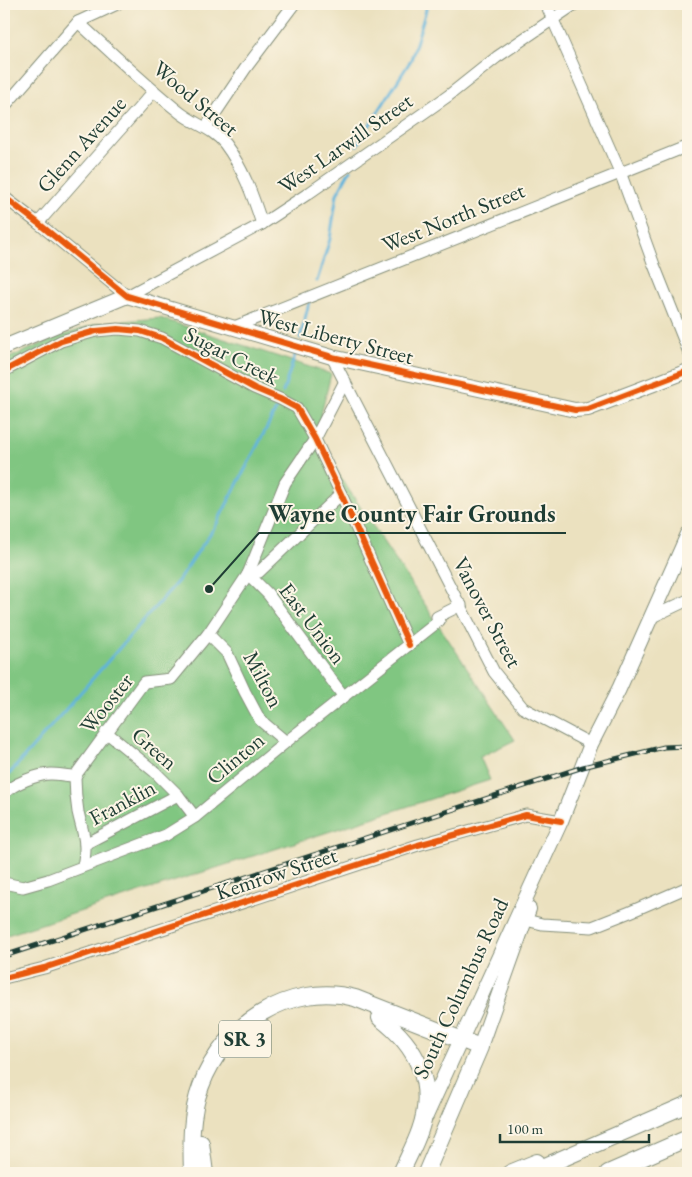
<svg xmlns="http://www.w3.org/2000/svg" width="692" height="1177" font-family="'EB Garamond',serif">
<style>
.green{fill:#80c681;stroke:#50825a}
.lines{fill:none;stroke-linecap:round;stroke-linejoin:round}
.stream{stroke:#5fb3db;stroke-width:3}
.minor-casing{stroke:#858f7a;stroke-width:13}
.major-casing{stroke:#858f7a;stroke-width:16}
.highway-casing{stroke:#858f7a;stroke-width:18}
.minor{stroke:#fff;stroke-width:11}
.major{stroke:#fff;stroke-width:14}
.highway{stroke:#fff;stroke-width:16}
.rail-casing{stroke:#1f3d34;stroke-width:5}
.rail{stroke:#fcf5e5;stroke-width:3;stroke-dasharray:9;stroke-linecap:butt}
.cycleway-casing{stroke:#fcf5e5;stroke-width:9}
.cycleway{stroke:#e8590c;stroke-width:6}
.labels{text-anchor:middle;stroke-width:4;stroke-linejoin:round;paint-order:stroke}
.shield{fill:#fcf5e5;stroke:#617469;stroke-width:1}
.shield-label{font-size:21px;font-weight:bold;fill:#1f3d34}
.street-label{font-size:22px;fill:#1f3d34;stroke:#fcf5e5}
.leader{fill:none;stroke:#1f3d34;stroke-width:2}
.callout-dot{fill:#1f3d34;stroke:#fcf5e5;stroke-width:2}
.callout-label{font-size:24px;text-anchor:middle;font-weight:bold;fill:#1f3d34;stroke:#fcf5e5;stroke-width:4;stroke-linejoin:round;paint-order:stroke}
</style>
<rect width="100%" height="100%" fill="#fcf5e5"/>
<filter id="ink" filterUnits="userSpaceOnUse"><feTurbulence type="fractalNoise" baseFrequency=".02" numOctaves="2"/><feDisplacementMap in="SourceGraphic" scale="10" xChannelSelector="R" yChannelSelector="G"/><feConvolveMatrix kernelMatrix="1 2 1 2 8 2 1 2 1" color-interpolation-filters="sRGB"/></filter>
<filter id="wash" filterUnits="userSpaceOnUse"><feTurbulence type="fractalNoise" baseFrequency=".0096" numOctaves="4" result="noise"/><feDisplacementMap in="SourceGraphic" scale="20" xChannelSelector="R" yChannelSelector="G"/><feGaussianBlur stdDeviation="1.12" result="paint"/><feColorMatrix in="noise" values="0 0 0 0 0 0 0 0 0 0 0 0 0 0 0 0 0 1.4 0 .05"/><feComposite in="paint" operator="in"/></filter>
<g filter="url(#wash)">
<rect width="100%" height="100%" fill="#ebe1bf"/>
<!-- green -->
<path class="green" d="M160 318 331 374 315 439 515 740 480 757 490 780 4 936V360L56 338 98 323Z"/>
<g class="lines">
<!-- stream -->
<g class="stream">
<path d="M357 145 411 60 426 10V4"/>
<path d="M317 281 330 239 337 194 350 170"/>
<path d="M300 338 309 303"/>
<path d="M283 392 295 355"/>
<path d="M4 780 178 581 216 525 277 408"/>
</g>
</g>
</g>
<g filter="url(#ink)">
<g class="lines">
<defs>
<g id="minor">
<path d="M546 4 620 172 654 265 688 350"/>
<path d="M78 22C111 52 143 83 178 111 193 124 213 128 225 144 243 168 253 196 262 224"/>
<path d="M4 107 78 22 117 4"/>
<path d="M206 127 245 69 294 4"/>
<path d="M4 197 38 223 127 296 262 224 309 193 448 96 497 57 575 4"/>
<path d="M38 223 154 91"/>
<path d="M234 327 688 146"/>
<path d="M332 357 494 672 523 708 591 744"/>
<path d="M4 371 61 341 96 331 118 329 140 331 162 338 254 388 280 399 297 408 315 439 341 494 409 645"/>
<path d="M248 574 268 594 344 697"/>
<path d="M248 574 259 572 341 494"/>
<path d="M650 618 688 600"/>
<path d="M208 634 227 653 245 692 260 720 286 742"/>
<path d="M106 732 155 772 178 795 195 817"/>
<path d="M75 776 144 682 171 679 208 634 248 574 285 483 315 439 345 381"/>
<path d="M75 776C75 788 76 800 78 812 83 834 88 842 83 866"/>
<path d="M4 794C12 784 38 774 51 774 59 774 67 776 75 776"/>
<path d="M85 844 178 795"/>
<path d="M4 883 23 887 48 880 166 835 195 817 286 742 439 621 437 617 461 605"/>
<path d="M518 918 542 924 592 927 630 912 688 887"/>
<path d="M4 978 44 968 418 845 526 815 561 821"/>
</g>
<g id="major">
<path d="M4 347 127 296 332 357 575 410 588 409 688 371"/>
<path d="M480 1047 529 909"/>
<path d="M426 1116 561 821 591 744 619 689 688 534"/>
</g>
<g id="highway">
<path d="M380 1018C417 1046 436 1084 420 1130 415 1145 407 1159 401 1173"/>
<path d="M201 1143 205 1173"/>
<path d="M192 1173C191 1144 190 1115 201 1086 223 1025 290 981 355 998L480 1047 426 1173"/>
<path d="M510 1173 537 1162"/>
<path d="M529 1173 688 1104"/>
<path d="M608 1173 688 1138"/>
</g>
</defs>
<!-- minor casing -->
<use href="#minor" class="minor-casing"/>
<!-- major casing -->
<use href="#major" class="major-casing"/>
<!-- highway casing -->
<use href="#highway" class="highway-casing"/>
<!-- minor -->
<use href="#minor" class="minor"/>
<!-- major -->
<use href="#major" class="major"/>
<!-- highway -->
<use href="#highway" class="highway"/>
<defs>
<path id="rail" d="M4 956 583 767 664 747 688 746"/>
</defs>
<!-- rail casing -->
<use href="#rail" class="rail-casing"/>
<!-- rail -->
<use href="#rail" class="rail"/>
<defs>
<g id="cycleway">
<path d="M4 197 38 223 127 296 332 357 575 410 588 409 688 371"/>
<path d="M4 371 61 341 96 331 118 329 140 331 162 338 254 388 280 399 297 408 315 439 341 494 409 645"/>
<path d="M4 978 44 968 418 845 526 815 561 821"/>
</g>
</defs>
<!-- cycleway casing -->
<use href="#cycleway" class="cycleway-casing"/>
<!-- cycleway -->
<use href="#cycleway" class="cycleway"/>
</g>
</g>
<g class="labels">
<!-- shield labels -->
<rect class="shield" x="219" y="1020.5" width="52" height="37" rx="4"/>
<g class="shield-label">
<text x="245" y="1046">SR 3</text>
</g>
<!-- street labels -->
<g class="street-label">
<text transform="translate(196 98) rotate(40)" y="8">Wood Street</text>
<text transform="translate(345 143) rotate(-35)" y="8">West Larwill Street</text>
<text transform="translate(81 144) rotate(-48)" y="8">Glenn Avenue</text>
<text transform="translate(453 217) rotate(-22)" y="8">West North Street</text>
<text transform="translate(336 336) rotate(15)" y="8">West Liberty Street</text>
<text transform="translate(232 355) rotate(27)" y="8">Sugar Creek</text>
<text transform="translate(488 612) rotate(62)" y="8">Vanover Street</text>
<text transform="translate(313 623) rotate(53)" y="8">East Union</text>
<text transform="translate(264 679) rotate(62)" y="8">Milton</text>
<text transform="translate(106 703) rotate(-51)" y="8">Wooster</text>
<text transform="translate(155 748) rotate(41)" y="8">Green</text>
<text transform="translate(235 758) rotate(-40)" y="8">Clinton</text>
<text transform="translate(122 802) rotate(-28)" y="8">Franklin</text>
<text transform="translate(276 873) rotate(-18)" y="8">Kemrow Street</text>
<text transform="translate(460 988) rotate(-65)" y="8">South Columbus Road</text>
</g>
</g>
<!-- callouts -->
<path class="leader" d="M209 589L259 533H566"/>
<circle class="callout-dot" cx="209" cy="589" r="5"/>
<g class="callout-label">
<text x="412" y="522">Wayne County Fair Grounds</text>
</g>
<!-- margin -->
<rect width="692" height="1177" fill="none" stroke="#fcf5e5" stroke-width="20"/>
<!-- scale -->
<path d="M500 1134v8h149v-8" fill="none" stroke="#1f3d34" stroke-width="2.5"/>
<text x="507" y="1134" font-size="15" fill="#1f3d34" stroke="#fcf5e5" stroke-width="4" paint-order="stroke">100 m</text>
</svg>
